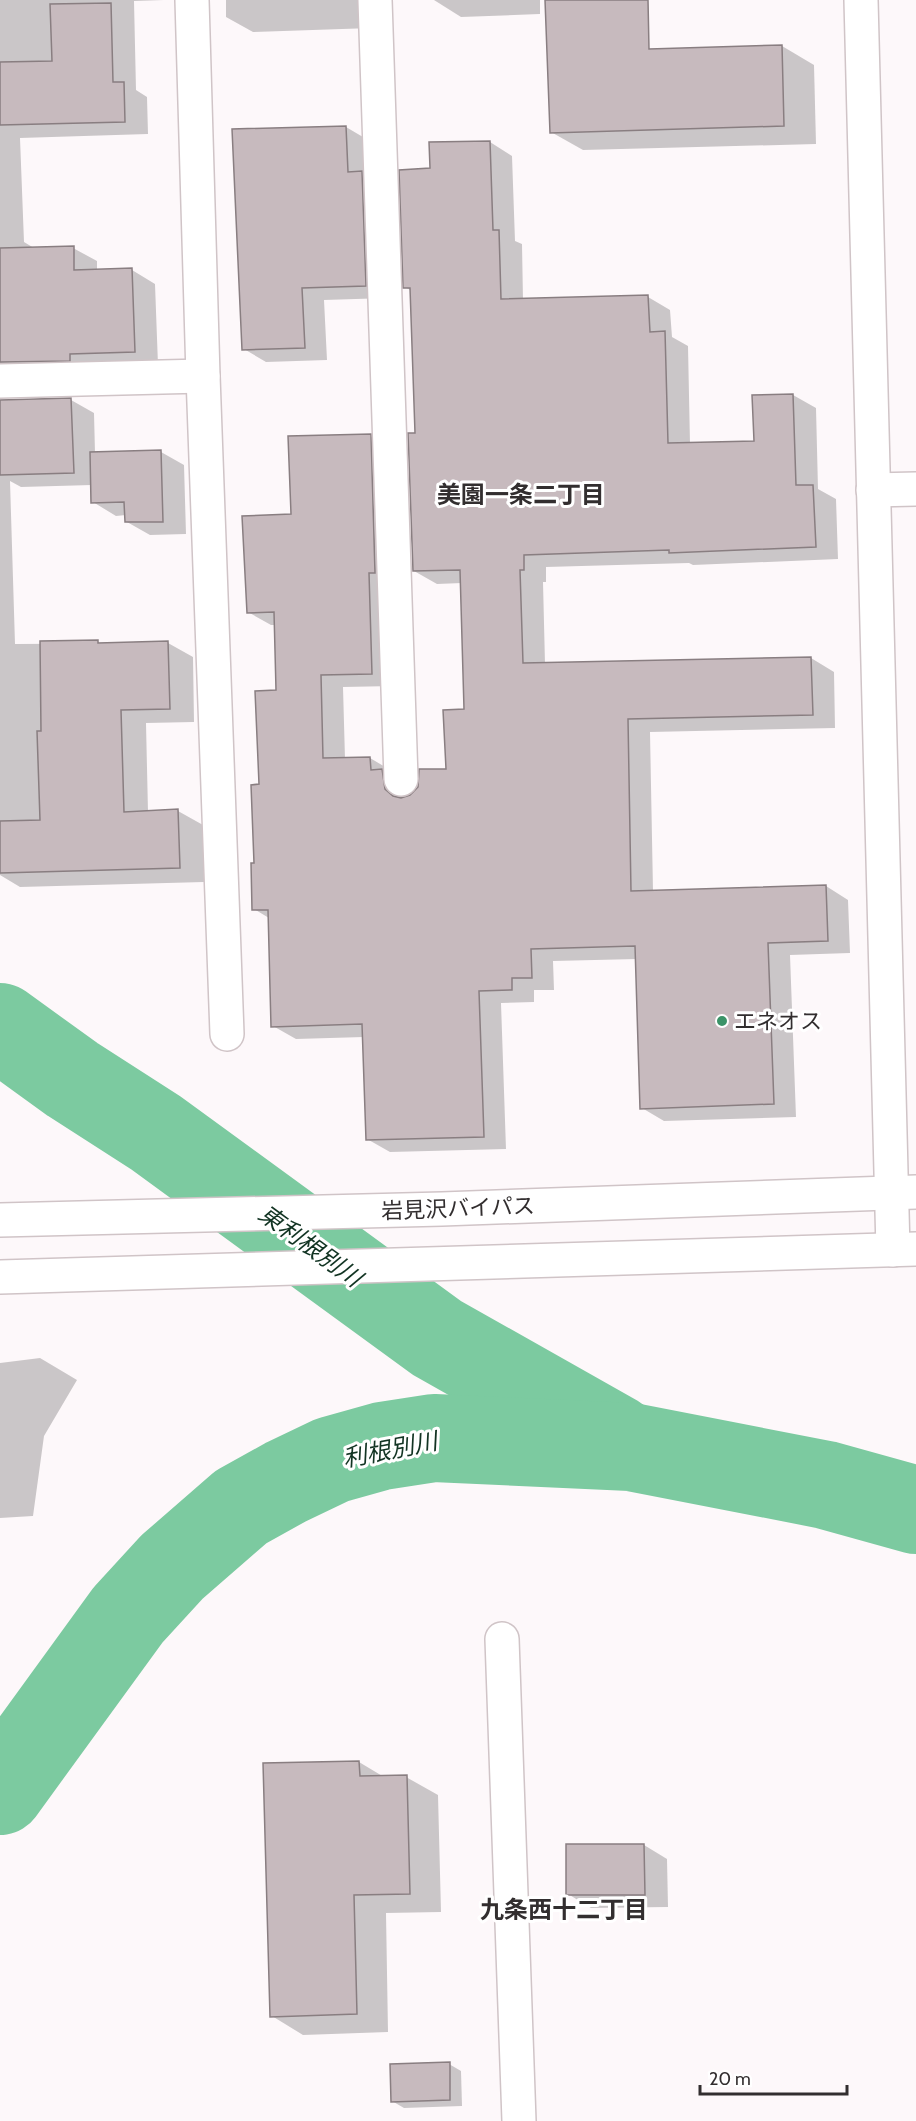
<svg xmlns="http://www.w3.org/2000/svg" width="916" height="2121" font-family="Cabin,'Noto Sans JP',sans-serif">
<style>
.shadow{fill:#0003}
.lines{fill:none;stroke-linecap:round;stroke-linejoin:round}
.river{stroke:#7ccaa0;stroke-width:88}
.building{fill:#c7babe;stroke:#897e81;stroke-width:1.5}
.minor-casing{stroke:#d0c4c7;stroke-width:36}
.tertiary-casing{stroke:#d0c4c7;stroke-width:36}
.trunk-casing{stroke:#d0c4c7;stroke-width:36}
.minor{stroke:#fff;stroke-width:33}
.tertiary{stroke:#fff;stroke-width:33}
.trunk{stroke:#fff;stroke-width:33}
.poi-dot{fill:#3b9368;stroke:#fff;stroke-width:2}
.labels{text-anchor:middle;stroke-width:6;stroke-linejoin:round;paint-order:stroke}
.poi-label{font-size:22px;fill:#322e2f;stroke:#fff;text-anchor:start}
.street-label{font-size:22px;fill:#322e2f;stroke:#fff}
.neighbourhood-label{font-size:24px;font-weight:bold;fill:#322e2f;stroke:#fff}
.water-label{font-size:24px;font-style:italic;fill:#123423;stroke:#fff}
</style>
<rect width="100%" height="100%" fill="#fdf8fa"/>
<!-- shadow -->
<g class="shadow">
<path d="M0 0H164L134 1 136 90 147 97 148 134 20 138 24 242 34 248H73L97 261V271L132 270 155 284 158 365 0 367Z"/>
<path d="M226 0H371L372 28 253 32 226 17Z"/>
<path d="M434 0H540V14L461 17Z"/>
<path d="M782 46 814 65 816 144 583 150 551 132Z"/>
<path d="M346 127 368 140 388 298 324 300 327 360 266 362 244 349 233 131Z"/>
<path d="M490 142 512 156 515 241 522 244 523 300 648 297 670 310 672 337 688 346 690 444 756 443 793 395 816 408 818 489 836 499 838 559 693 565 689 563 546 567V582H543L545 664 811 658 834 672 835 728 650 732 653 891 826 886 848 900 850 953 790 955 796 1117 664 1121 642 1108 637 959 553 961 554 990H534V1002L501 1003 506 1149 390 1152 367 1139 364 1037 296 1039 273 1026 269 918 254 909 260 786 278 691 276 625H271L248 612 293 516 370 436 393 449 394 686 343 687 345 759 370 758 392 771 404 784 407 798 447 770 466 710 462 583 437 584 414 571 416 435 412 291 405 287 432 170Z"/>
<path d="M71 400 94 413 95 453 161 452 184 465 186 534 150 535 127 522 126 515 116 516 93 502 92 485 21 487 10 481 15 644 168 643 193 657 194 722 146 723 148 812 178 811 203 825 204 882 20 887 0 875V401Z"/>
<path d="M40 1358 77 1380 44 1436 33 1516 0 1518V1363Z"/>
<path d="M359 1762 384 1777H406L438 1795 441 1912 386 1913 388 2032 303 2035 272 2016Z"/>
<path d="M644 1845 667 1859 668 1907 591 1908 568 1894 567 1846Z"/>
<path d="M449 2064 461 2071 462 2106 404 2108 392 2101Z"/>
</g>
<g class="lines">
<!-- river -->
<g class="river">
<path d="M0 1027 72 1079 156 1133 437 1338 616 1439"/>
<path d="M0 1791 128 1615 172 1567 241 1507 286 1482 332 1460 382 1446 434 1438 631 1447 826 1485 916 1510"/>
</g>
</g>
<!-- building -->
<g class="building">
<path d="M545 0H648L649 49 782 45 784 126 550 133Z"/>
<path d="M111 3 113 82H124L125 122 0 125V62L52 61 50 4Z"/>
<path d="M346 126 348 172 362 171 366 286 302 288 305 348 242 350 232 129Z"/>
<path d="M490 141 493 230H499L501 299 648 295 650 332 665 331 668 443 754 441 752 395 793 394 796 485H813L816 547 669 553V550L524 555V570H520L523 663 811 657 813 715 628 719 631 891 826 885 828 941 768 943 774 1104 640 1109 635 946 531 949 532 978H512V990L479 991 484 1137 366 1140 362 1024 271 1027 268 910H252L251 863H254L251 785 259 784 255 691 276 690 274 612 247 613 242 516 291 514 288 436 371 434 375 573H369L372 674 321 675 323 758 370 757 371 770 382 769 385 789 393 796 401 798 410 795 418 787 419 769H446L443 710 464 709 460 570 413 571 408 433H415L410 288H403L399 170 430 168 429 142Z"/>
<path d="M74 246V270L132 268 135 352 70 354V361L0 362V248Z"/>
<path d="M71 398 74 473 0 475V400Z"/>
<path d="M161 450 163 522H125L124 502 91 503 90 452Z"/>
<path d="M98 640V643L168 641 170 709 121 710 124 812 178 809 180 868 0 873V821L40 820 37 731H41L40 641Z"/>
<path d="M359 1761 360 1776 407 1775 410 1894 354 1895 357 2014 270 2017 263 1763Z"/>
<path d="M566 1844H644L645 1895H566Z"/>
<path d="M450 2062V2100L391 2102 390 2064Z"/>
</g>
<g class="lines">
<defs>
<g id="minor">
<path d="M192 0 203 376 227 1034"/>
<path d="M375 0 401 779"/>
<path d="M0 381 203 376"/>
<path d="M873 490 916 489"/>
<path d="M502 1639 519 2121"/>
</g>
<path id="tertiary" d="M861 0 893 1250"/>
<g id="trunk">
<path d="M0 1220 442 1209 916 1192"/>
<path d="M0 1277 916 1249"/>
</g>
</defs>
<!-- minor casing -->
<use href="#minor" class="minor-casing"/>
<!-- tertiary casing -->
<use href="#tertiary" class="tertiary-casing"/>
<!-- trunk casing -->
<use href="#trunk" class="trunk-casing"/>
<!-- minor -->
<use href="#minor" class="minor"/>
<!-- tertiary -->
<use href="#tertiary" class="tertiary"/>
<!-- trunk -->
<use href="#trunk" class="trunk"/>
</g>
<!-- markers -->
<circle class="poi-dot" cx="722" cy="1021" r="6"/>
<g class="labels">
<!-- poi labels -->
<g class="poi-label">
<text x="734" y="1029">エネオス</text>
</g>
<!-- street labels -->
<g class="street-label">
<text transform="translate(458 1208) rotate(-2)" y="8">岩見沢バイパス</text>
</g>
<!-- neighbourhood labels -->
<g class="neighbourhood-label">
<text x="521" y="503">美園一条二丁目</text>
<text x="564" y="1918">九条西十二丁目</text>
</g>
<!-- water labels -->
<g class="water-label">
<text transform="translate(310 1246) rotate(36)" y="8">東利根別川</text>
<text transform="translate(390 1450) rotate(-11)" y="8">利根別川</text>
</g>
</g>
<!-- scale -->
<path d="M700 2085v9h147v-9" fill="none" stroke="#322e2f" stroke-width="3"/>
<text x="709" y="2085" font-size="18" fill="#322e2f" stroke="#ffffff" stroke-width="4.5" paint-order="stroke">20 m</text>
</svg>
